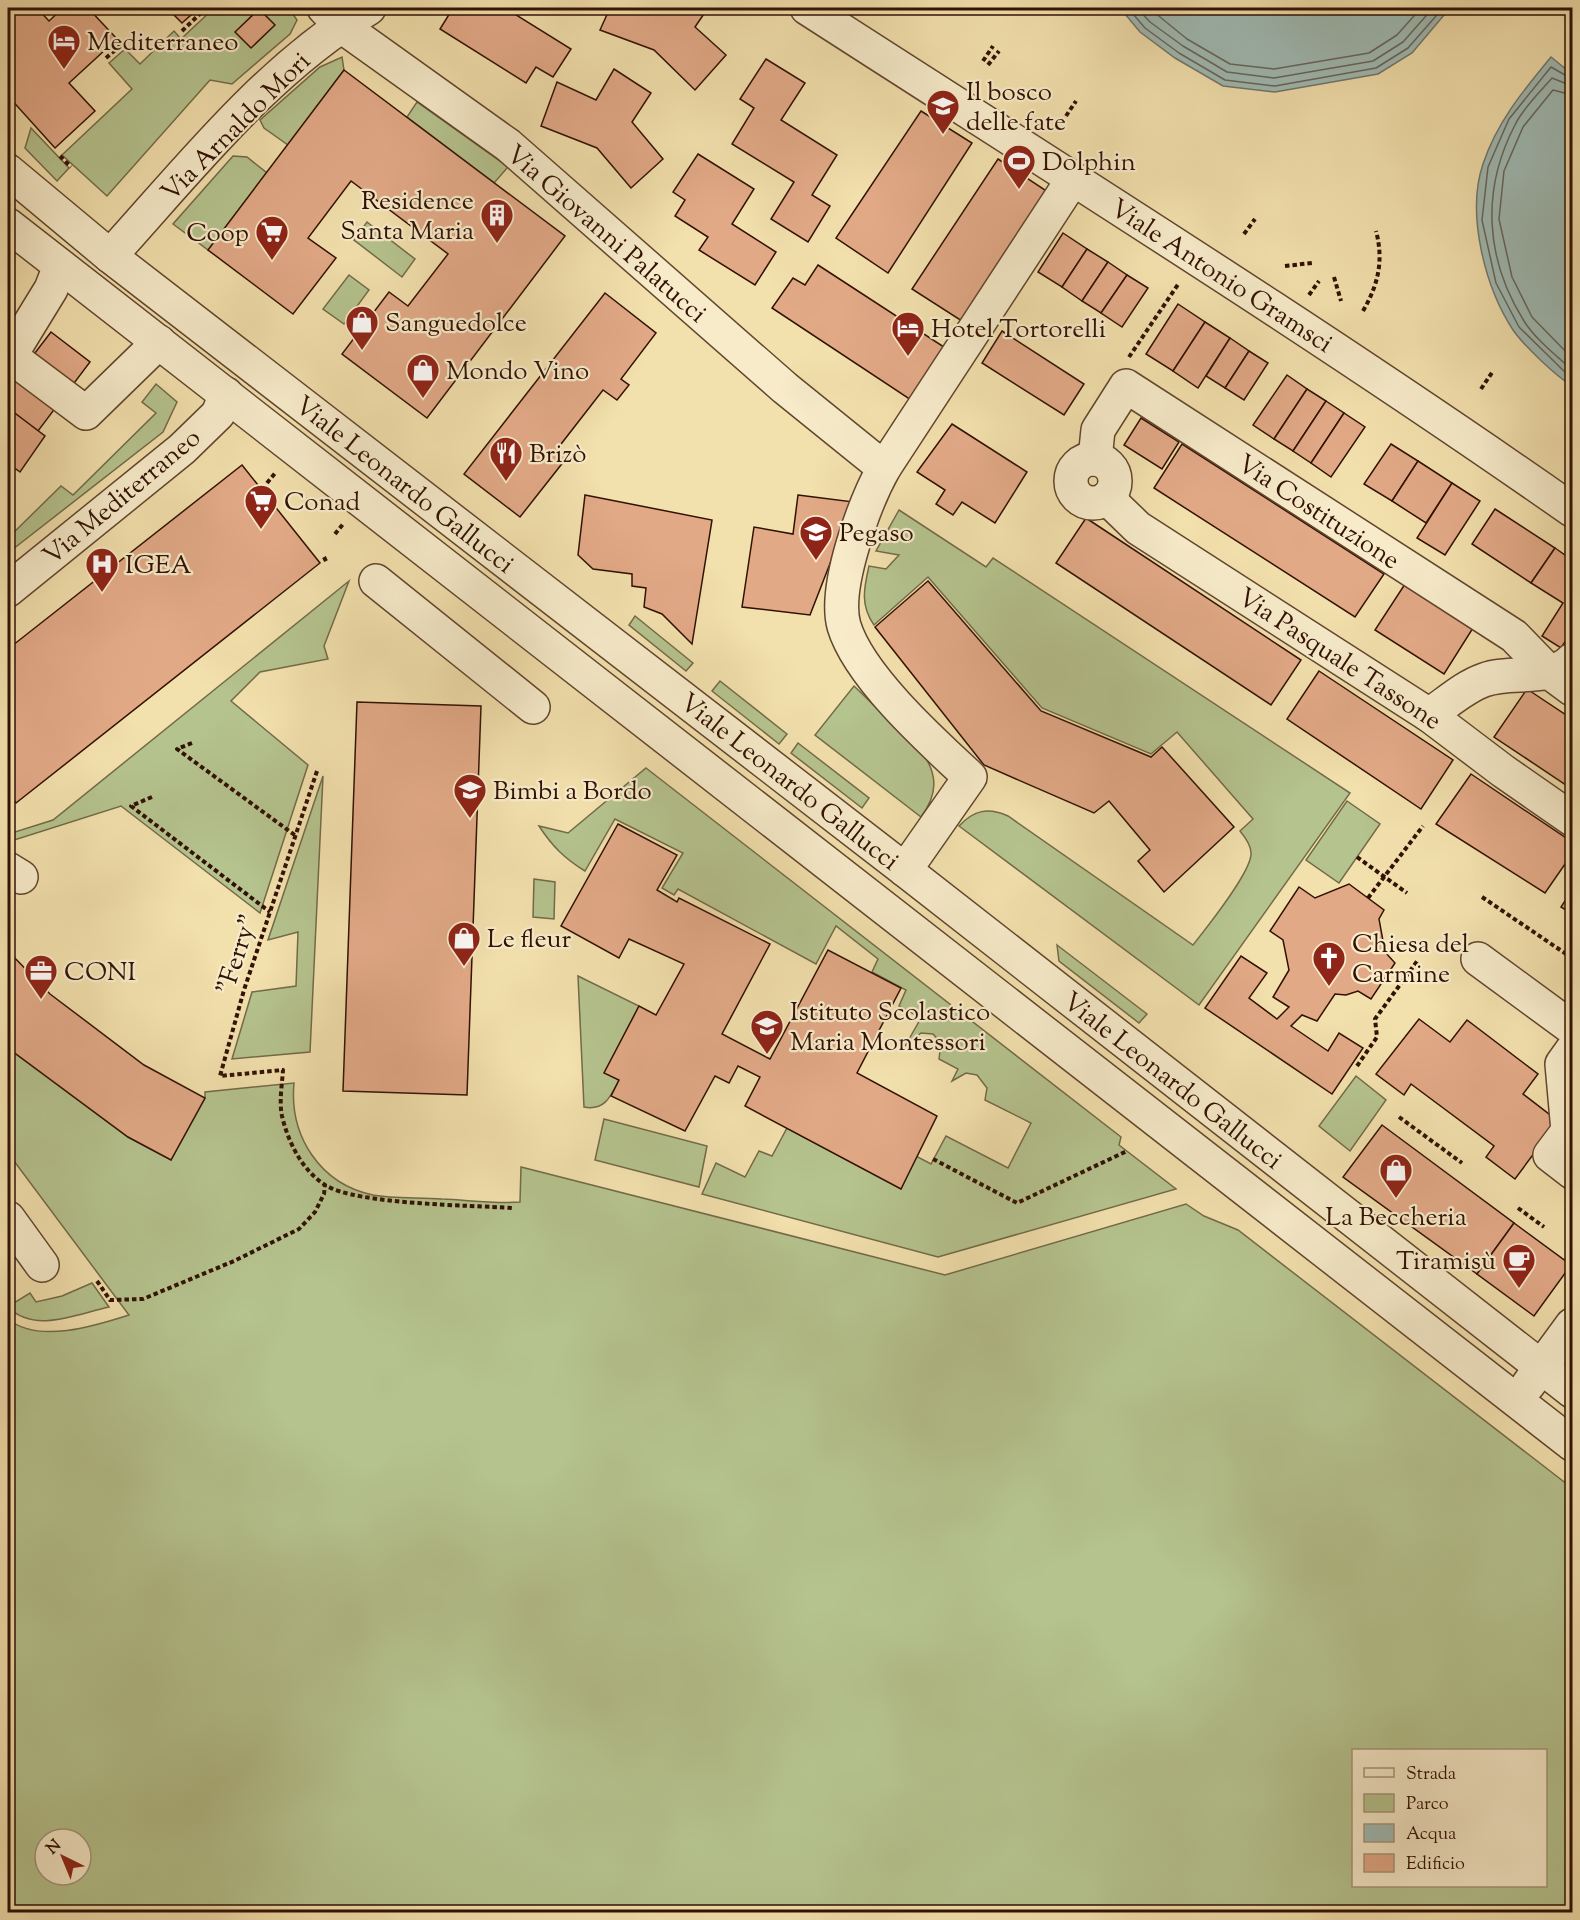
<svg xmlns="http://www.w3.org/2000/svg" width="1580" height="1920" font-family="'Sorts Mill Goudy',serif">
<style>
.green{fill:#b5c38e;stroke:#736a48;stroke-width:1.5;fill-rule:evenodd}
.water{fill:#9fbbb5;stroke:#73776e;stroke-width:1.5}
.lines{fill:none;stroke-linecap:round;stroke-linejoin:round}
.shore{stroke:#68665c;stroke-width:1.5}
.building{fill:#e2a987;stroke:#311103;stroke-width:1.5}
.minor-casing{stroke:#61452e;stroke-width:36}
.path{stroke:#311103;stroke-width:4;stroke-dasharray:4.5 3;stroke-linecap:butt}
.minor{stroke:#f7ebca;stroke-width:33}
.labels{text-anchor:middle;stroke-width:4.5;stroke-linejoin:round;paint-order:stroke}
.poi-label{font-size:26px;fill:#311103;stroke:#f7ebca;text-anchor:start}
.street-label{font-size:26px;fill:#311103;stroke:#f7ebca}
</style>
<rect width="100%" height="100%" fill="#f2e0ad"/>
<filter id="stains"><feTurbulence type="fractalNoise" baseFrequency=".00333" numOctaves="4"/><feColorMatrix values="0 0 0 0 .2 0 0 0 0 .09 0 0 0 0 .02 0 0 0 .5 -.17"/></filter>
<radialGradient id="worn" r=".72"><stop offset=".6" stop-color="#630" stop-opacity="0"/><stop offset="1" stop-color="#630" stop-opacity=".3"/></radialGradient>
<!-- green -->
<g class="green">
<path d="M214 8H289L297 20 290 34 232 84 210 80 107 196 62 155 132 89 109 63 125 49 140 64 174 31 181 39Z"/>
<path d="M342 57 344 70 288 145 264 128 260 120 320 67Z"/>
<path d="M417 102 508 167 494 183 407 117Z"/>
<path d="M31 128 69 168 57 181 25 148Z"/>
<path d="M233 156 247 157 267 173 208 250 173 224Z"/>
<path d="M367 222 415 259 402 277 354 240Z"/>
<path d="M349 275 369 290 344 324 323 309Z"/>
<path d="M156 384 177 402 163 432 8 553V538L61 486 73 495 156 413 142 402Z"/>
<path d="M899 510 986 567 993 558 1350 793 1199 1005 959 826C974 810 988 807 1008 816L1193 945C1207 927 1249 875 1251 855 1252 846 1245 837 1240 831L1253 819 1177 732 1151 754 1042 708 928 577 874 625C860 605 864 588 869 566L886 569 899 555 876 551Z"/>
<path d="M349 581 324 646 328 659 260 672 231 701 308 765 260 913 121 806 8 842V829L12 833 53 820Z"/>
<path d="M635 616 693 663 686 671 629 625Z"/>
<path d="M720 681 787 734 779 744 712 691Z"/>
<path d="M854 686 922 752C938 775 938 794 921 817L815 735Z"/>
<path d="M798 743 869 798 862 808 791 753Z"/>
<path d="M646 768 1121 1137 1119 1145 1176 1189 938 1257 702 1194 716 1163 745 1177 759 1151 772 1156 787 1128 901 1189 916 1156 931 1164 946 1136 1008 1168 1031 1123 985 1100 987 1088 977 1075 966 1073 952 1081 958 1069 939 1059 941 1043 933 1034 921 1033 905 1046 921 1018 899 1006 906 990 872 972 878 959 836 926 816 964 678 889 674 895 662 888 683 853 615 819 585 871C565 859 552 846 539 826L568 833Z"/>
<path d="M323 776 310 1052 232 1059 252 992 296 986 298 932 268 940Z"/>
<path d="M1347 801 1380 824 1339 883 1306 860Z"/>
<path d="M534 879 555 882 554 919 533 917Z"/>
<path d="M1057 945 1147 1014 1139 1023 1059 961Z"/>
<path d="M578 976 639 1006 605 1073 619 1080C611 1096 605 1111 584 1107Z"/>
<path d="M8 1048 128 1137 171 1160 205 1098V1092L294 1083C289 1136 320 1184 373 1195 395 1199 420 1197 442 1199 468 1200 494 1204 520 1202L521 1167 945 1275 1186 1204 1204 1216 1238 1230 1572 1488V1912H8V1319C38 1344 95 1326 129 1315L8 1153ZM1354 1750H1546V1886H1354ZM45 1839H81V1875H45Z"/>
<path d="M1356 1076 1386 1100 1350 1151 1319 1126Z"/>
<path d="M604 1119 707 1146 699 1187 595 1160Z"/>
<path d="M92 1283 109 1307C77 1314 35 1334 8 1307V1295L14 1303 30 1293 36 1302 62 1296Z"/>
</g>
<!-- water -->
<g class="water">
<path d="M1120 8H1450L1412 53 1378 74 1275 92 1223 86 1175 58 1140 32Z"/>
<path d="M1551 57 1572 74V386C1555 375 1525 347 1513 330 1485 287 1466 214 1483 164 1497 122 1523 91 1551 57Z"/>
</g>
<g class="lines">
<!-- shore -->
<g class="shore">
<path d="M1128 8 1145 28 1179 53 1225 80 1275 86 1376 68 1408 48 1443 8"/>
<path d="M1137 8 1150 22 1183 46 1227 72 1274 78 1373 61 1403 42 1433 8"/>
<path d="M1149 8 1187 39 1230 64 1274 69 1369 53 1397 35 1421 8"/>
<path d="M1572 79 1551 67 1509 119 1488 167 1482 220 1496 283 1519 327 1572 379"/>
<path d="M1572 86 1552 78C1540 92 1523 108 1515 125 1481 190 1485 259 1524 321 1535 339 1557 356 1572 370"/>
<path d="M1572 95 1553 90 1523 127 1504 171 1499 219 1512 277 1532 317 1572 358"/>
</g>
</g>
<!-- building -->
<g class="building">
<path d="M8 8H37L49 21 63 8H88L117 39 69 83 95 111 55 148 8 96Z"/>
<path d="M167 8H199L182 23Z"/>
<path d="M453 8H505L571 49 553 77 536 67 526 83 440 29Z"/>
<path d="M610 8H708L695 27 726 55 695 90 654 50 600 30Z"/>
<path d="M259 9 275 25 251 48 235 32Z"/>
<path d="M766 59 805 83 781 120 837 155 812 195 830 206 808 242 771 219 794 182 732 144 754 108 740 99Z"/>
<path d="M614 69 651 93 632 122 663 159 631 188 597 148 541 126 557 82 596 100Z"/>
<path d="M344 70 565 236 427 418 342 354 389 292 408 306 448 254 351 181 308 238 336 258 293 314 208 250Z"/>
<path d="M921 111 972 143 888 273 836 238Z"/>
<path d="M698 154 754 189 732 224 776 252 755 285 699 250 708 237 675 216 685 200 673 192Z"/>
<path d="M998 159 1051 194 965 323 912 289Z"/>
<path d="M1063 233 1087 249 1062 287 1038 272Z"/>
<path d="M1087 249 1108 262 1082 301 1062 287Z"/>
<path d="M1108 262 1127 275 1101 313 1082 301Z"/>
<path d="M818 265 947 349 914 402 772 308 793 278 805 285Z"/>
<path d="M1127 275 1148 288 1122 327 1101 313Z"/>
<path d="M605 293 656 333 621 379 629 385 617 400 603 390 558 448 568 456 520 517 464 474Z"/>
<path d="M1178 304 1205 322 1173 371 1146 354Z"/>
<path d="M1205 322 1230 338 1198 388 1173 371Z"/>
<path d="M1002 331 1084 384 1064 415 982 363Z"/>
<path d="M51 332 90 362 38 431 8 408V388Z"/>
<path d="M1230 338 1249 351 1225 388 1206 376Z"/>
<path d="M1249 351 1268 363 1244 400 1225 388Z"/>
<path d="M1287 375 1307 389 1274 439 1253 425Z"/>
<path d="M1307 389 1326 401 1293 451 1274 439Z"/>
<path d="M1326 401 1344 413 1311 463 1293 451Z"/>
<path d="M8 408 45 436 20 472 8 463Z"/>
<path d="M1344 413 1365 427 1331 477 1311 463Z"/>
<path d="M1141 418 1179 442 1162 469 1124 445Z"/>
<path d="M952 424 1027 472 995 523 962 502 953 515 936 504 945 490 917 472Z"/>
<path d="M1182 444 1384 574 1355 617 1154 488Z"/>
<path d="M1391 444 1418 461 1392 501 1364 484Z"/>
<path d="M1418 461 1452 483 1426 523 1392 501Z"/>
<path d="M242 465 320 563 16 803 8 792V649Z"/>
<path d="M1452 483 1480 501 1445 555 1417 538Z"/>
<path d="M585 495 712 520 692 644 662 614 644 607 646 588 632 586V574L593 569 578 555Z"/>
<path d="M798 495 854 502 810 615 742 607 754 527 793 534Z"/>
<path d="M1495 509 1555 548 1531 583 1472 544Z"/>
<path d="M1086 518 1301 660 1271 705 1056 563Z"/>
<path d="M1555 548 1572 560V631L1561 648 1542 636 1563 603 1531 583Z"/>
<path d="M928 581 1041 711 1151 757 1162 747 1234 827 1164 892 1138 861 1150 850 1109 801 1094 813 984 765 875 627Z"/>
<path d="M1405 584 1473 628 1444 674 1375 630Z"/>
<path d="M1319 671 1453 760 1421 809 1287 719Z"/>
<path d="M1527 689 1572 719V789L1494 737Z"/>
<path d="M357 702 481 706 467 1095 343 1091Z"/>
<path d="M1471 774 1572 842V854L1545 893 1436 824Z"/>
<path d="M618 824 677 855 657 890 677 902 679 898 770 944 722 1034 770 1059 828 950 901 988 857 1073 937 1116 901 1189 745 1106 760 1077 738 1066 729 1083 715 1076 685 1131 611 1096 619 1080 604 1073 639 1006 656 1015 684 964 629 939 619 958 561 926Z"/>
<path d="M1349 884 1384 910 1379 919 1385 952 1395 963 1371 999 1358 991 1346 995 1335 994 1317 1021 1302 1015 1291 1026 1328 1051 1339 1033 1363 1048 1332 1094 1205 1008 1241 956 1267 973 1249 998 1277 1019 1289 1007 1273 997 1289 970 1283 940 1270 931 1299 887 1315 898Z"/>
<path d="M1572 890V914L1561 907Z"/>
<path d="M8 951 50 994 144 1065 205 1098 171 1160 128 1137 8 1048Z"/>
<path d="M1419 1019 1450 1042 1467 1020 1538 1074 1523 1094 1558 1121 1515 1179 1486 1157 1494 1146 1411 1084 1404 1095 1376 1074Z"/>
<path d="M1382 1125 1514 1223 1477 1274 1343 1177Z"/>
<path d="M1514 1223 1571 1265 1534 1316 1477 1274Z"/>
</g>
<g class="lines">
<defs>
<g id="minor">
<path d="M324 8 340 25 508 145 785 388 884 468"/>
<path d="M807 8C1063 173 1322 335 1572 510"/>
<path d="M8 171 110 256 905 870 1572 1391"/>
<path d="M8 225 1572 1444"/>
<path d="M110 256C190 168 266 70 369 8"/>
<path d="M60 266 51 289 10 356 86 413 159 342"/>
<path d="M1095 459 1098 430 1126 386 1514 636 1549 672 1572 689"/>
<circle cx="1093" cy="481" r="22"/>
<path d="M1107 498 1138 528 1429 715 1503 771 1572 819"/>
<path d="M376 581 533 707"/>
<path d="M8 590 182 449 218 414 226 394"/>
<path d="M1429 715C1447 703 1464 687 1484 680 1511 670 1551 682 1572 660"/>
<path d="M8 869 21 877"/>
<path d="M905 870 970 777C931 741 859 676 844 626 833 587 865 502 884 468L1073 179"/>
<path d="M1478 959 1572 1028"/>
<path d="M1572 1050 1562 1064 1568 1131 1550 1155 1572 1172"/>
<path d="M8 1218 42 1265"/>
<path d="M1528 1385 1572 1325"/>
</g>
</defs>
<!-- minor casing -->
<use href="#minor" class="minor-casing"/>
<!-- path -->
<g class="path">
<path d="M182 31 206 8"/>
<path d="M106 58 121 45"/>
<path d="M983 61 993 46"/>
<path d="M988 65 999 51"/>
<path d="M1066 116 1076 101"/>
<path d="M60 156 71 167"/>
<path d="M1244 234 1255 219"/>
<path d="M1285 266 1312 263"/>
<path d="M1334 277 1341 301"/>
<path d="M1309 295 1319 281"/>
<path d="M1363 311C1378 285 1384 261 1376 231"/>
<path d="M1129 357 1179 283"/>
<path d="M1481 389 1493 371"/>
<path d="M267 483 276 472"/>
<path d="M301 508 310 497"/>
<path d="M335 534 343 524"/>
<path d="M324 557 327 563"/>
<path d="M192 743 177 749 296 836"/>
<path d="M317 771 244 990 220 1076 283 1070C282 1085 279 1102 282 1116 288 1142 302 1170 325 1185 358 1205 470 1205 512 1208"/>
<path d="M152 797 131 806 270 912"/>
<path d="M1357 857 1407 893"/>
<path d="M1482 897 1572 958"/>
<path d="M1368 898 1423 826"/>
<path d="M1357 1066 1377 1037 1375 1019 1418 960"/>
<path d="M1399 1117 1462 1163"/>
<path d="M933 1159 1017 1203 1127 1151"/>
<path d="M1518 1208 1544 1227"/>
<path d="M97 1281 110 1300 143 1299 234 1261 299 1229 315 1212 324 1194 325 1185"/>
</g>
<!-- minor -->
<use href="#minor" class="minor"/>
</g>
<!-- icons -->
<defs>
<symbol id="hotel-pin" viewBox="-11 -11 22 30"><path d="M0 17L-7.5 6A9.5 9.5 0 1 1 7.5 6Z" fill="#8f2418" stroke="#f7ebca"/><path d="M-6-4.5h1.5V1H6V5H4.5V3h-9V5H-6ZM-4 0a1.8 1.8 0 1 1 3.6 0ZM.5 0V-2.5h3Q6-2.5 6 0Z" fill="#fff"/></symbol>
<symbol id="school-pin" viewBox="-11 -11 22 30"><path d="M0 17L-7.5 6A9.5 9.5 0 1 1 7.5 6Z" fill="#8f2418" stroke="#f7ebca"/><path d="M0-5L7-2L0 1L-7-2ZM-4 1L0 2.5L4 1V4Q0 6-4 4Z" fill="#fff"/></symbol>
<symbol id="stadium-pin" viewBox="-11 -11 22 30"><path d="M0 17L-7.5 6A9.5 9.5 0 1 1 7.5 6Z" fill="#8f2418" stroke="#f7ebca"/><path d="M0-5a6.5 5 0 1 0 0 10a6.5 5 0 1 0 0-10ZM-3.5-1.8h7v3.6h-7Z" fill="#fff"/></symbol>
<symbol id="building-pin" viewBox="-11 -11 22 30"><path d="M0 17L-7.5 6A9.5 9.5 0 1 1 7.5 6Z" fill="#8f2418" stroke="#f7ebca"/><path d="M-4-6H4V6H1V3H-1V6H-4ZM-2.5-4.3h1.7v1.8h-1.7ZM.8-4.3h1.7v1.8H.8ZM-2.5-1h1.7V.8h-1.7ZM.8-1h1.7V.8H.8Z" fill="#fff"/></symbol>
<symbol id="supermarket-pin" viewBox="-11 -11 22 30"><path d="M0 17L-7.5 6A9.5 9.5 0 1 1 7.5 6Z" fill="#8f2418" stroke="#f7ebca"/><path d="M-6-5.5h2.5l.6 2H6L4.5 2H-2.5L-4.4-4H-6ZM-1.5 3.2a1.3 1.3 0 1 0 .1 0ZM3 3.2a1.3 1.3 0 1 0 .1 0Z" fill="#fff"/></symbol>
<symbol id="shop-pin" viewBox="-11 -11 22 30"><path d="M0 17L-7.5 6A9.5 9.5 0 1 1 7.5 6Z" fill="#8f2418" stroke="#f7ebca"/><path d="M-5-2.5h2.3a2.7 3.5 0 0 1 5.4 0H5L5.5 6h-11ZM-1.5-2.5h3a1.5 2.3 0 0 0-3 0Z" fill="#fff"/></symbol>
<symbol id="restaurant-pin" viewBox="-11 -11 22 30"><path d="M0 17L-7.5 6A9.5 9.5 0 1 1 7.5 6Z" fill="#8f2418" stroke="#f7ebca"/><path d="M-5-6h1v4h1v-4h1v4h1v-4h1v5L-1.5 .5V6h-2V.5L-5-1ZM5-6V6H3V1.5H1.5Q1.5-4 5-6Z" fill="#fff"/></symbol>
<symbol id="hospital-pin" viewBox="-11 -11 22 30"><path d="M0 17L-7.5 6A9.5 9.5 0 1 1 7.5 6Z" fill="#8f2418" stroke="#f7ebca"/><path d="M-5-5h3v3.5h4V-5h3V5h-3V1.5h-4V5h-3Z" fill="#fff"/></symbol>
<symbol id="church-pin" viewBox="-11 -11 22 30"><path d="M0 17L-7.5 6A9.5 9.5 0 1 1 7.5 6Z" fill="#8f2418" stroke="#f7ebca"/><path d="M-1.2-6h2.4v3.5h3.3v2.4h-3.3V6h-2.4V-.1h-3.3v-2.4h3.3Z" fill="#fff"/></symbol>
<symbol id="office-pin" viewBox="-11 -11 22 30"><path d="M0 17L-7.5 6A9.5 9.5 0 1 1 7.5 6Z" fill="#8f2418" stroke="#f7ebca"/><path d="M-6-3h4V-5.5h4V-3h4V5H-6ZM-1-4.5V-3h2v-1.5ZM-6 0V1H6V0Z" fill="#fff"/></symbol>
<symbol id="cafe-pin" viewBox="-11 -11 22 30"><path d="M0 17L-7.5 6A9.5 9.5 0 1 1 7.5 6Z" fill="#8f2418" stroke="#f7ebca"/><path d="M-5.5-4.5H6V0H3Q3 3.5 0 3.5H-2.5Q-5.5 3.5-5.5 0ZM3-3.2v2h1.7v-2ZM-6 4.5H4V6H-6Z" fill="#fff"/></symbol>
</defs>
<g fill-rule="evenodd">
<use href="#hotel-pin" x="45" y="22" width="38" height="52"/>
<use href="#school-pin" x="924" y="87" width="38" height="52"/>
<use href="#stadium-pin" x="1000" y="142" width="38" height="52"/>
<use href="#building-pin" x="478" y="196" width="38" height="52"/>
<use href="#supermarket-pin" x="253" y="213" width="38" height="52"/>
<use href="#shop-pin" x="343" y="303" width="38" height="52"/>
<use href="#hotel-pin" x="889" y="309" width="38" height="52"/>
<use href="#shop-pin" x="404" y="351" width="38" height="52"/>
<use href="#restaurant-pin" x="487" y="434" width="38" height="52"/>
<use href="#supermarket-pin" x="242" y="482" width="38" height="52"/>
<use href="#school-pin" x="797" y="513" width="38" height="52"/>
<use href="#hospital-pin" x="83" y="545" width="38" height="52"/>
<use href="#school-pin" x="451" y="771" width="38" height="52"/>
<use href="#shop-pin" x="445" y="919" width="38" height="52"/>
<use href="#church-pin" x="1310" y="939" width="38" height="52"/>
<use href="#office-pin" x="22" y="952" width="38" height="52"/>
<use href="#school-pin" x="748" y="1007" width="38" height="52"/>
<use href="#shop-pin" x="1377" y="1151" width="38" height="52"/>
<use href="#cafe-pin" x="1500" y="1241" width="38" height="52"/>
</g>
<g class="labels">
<!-- poi labels -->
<g class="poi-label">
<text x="87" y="50">Mediterraneo</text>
<text x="966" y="100">Il bosco<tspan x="966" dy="30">delle fate</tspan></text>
<text x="1042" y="170">Dolphin</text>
<text x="474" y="209" text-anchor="end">Residence<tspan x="474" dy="30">Santa Maria</tspan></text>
<text x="249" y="241" text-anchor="end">Coop</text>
<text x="385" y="331">Sanguedolce</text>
<text x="931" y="337">Hotel Tortorelli</text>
<text x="446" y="379">Mondo Vino</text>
<text x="529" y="462">Brizò</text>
<text x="284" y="510">Conad</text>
<text x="839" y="541">Pegaso</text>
<text x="125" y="573">IGEA</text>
<text x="493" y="799">Bimbi a Bordo</text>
<text x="487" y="947">Le fleur</text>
<text x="1352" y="952">Chiesa del<tspan x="1352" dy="30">Carmine</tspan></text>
<text x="64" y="980">CONI</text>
<text x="790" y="1020">Istituto Scolastico<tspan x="790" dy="30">Maria Montessori</tspan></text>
<text x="1396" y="1225" text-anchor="middle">La Beccheria</text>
<text x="1496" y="1269" text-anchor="end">Tiramisù</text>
</g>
<!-- street labels -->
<g class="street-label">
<text transform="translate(235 126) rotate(-45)" y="9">Via Arnaldo Mori</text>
<text transform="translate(607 233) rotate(41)" y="9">Via Giovanni Palatucci</text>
<text transform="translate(1222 275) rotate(33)" y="9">Viale Antonio Gramsci</text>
<text transform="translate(405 484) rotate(38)" y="9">Viale Leonardo Gallucci</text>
<text transform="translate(121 496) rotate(-40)" y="9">Via Mediterraneo</text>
<text transform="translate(1319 511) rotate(33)" y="9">Via Costituzione</text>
<text transform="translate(1340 658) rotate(33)" y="9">Via Pasquale Tassone</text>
<text transform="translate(790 781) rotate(38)" y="9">Viale Leonardo Gallucci</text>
<text transform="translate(236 954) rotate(-72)" y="9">"Ferry"</text>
<text transform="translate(1173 1080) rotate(38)" y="9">Viale Leonardo Gallucci</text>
</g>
</g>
<!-- margin -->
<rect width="1580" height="1920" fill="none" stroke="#f2e0ad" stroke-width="30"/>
<rect x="9" y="9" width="1562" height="1902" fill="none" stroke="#311103" stroke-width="3"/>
<rect x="15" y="15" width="1550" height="1890" fill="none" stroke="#311103" stroke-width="1.5"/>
<!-- legend -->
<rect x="1352" y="1749" width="195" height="138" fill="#f7ebca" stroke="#a8947a" stroke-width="1.5"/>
<rect x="1364" y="1768" width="30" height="9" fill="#f7ebca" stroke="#a8947a" stroke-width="1.5"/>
<text x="1406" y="1779" font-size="18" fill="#311103">Strada</text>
<rect x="1364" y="1794" width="30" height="18" fill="#b5c38e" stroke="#a8947a" stroke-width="1.5"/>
<text x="1406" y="1809" font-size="18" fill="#311103">Parco</text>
<rect x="1364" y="1824" width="30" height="18" fill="#9fbbb5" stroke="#a8947a" stroke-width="1.5"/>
<text x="1406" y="1839" font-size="18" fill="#311103">Acqua</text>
<rect x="1364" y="1854" width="30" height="18" fill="#e2a987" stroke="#a8947a" stroke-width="1.5"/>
<text x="1406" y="1869" font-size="18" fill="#311103">Edificio</text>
<!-- north arrow -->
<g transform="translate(63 1857) rotate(317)"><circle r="28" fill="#f7ebca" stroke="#a8947a" stroke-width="1.5"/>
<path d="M0-4.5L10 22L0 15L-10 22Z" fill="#8f2418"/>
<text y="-9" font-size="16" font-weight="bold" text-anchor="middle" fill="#311103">N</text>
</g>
<rect width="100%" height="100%" filter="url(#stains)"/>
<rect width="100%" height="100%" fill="url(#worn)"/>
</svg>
